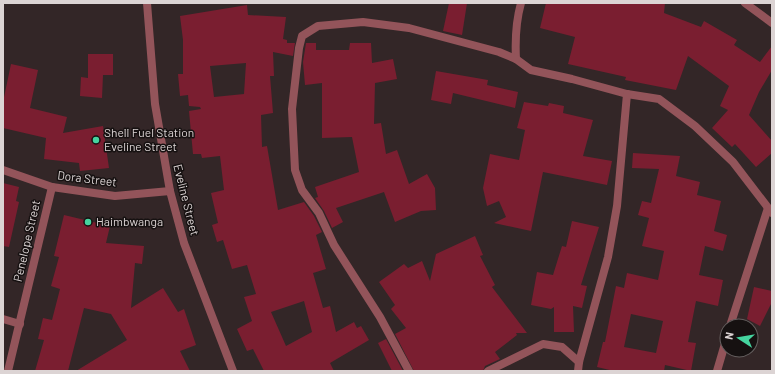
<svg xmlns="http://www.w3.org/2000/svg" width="775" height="374" font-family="Barlow,sans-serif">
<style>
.building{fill:#7a1e30;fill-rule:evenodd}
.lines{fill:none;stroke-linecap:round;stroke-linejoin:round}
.service{stroke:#93545a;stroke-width:8}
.minor{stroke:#93545a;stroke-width:8}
.tertiary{stroke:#93545a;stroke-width:8}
.poi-dot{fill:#45d49f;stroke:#161111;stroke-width:1.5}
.labels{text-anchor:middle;stroke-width:3;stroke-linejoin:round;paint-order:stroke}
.poi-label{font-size:12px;fill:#dcd4d4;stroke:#161111;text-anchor:start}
.street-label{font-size:12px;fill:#dcd4d4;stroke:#161111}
</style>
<rect width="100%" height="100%" fill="#332627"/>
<!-- building -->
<g class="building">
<path d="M449 3H467L462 35 443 31Z"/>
<path d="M546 3H665L664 13 701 27 704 21 737 40 734 45 760 62 772 46V70L759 92 749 115 772 141V153L756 167 735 144 732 147 712 128 728 110 720 106 729 86 688 56 676 90 625 80 626 77 568 64 575 37 540 28Z"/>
<path d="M247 5 248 15 286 17 283 39 287 40V43H295L293 56 273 52 274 76H270L273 113 261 115 262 147 267 146 278 210 304 202 314 216 322 232 316 235 326 269 313 273 323 308 330 306 336 332 354 322 357 328 361 326 369 340 330 363 334 371H264L253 349 247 351 237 329 252 321 244 297 256 294 247 265 232 269 223 240 217 242 212 225 218 223 211 193 224 190 220 156 202 158 201 154H193L189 111 201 109 200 107 189 106 188 95 180 96 178 74H183V40L180 16ZM246 63 244 94 214 97 210 66ZM304 301 312 332 286 346 271 312Z"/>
<path d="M306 43H316V50H349L350 43H371L372 63 393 59 397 79 375 83 374 124 381 123 386 154 397 150 409 184 427 174 435 188 436 210 421 211 395 222 384 192 336 208 343 222 332 228 324 211 315 198 318 197 315 187 359 172 352 137 322 138V83L305 85 303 62Z"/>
<path d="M88 54H113V75H103L102 98 80 96 81 77 88 78Z"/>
<path d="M11 64 38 70 30 108 67 117 63 133 103 126 109 168 80 171 79 163 44 159 46 138 3 128V102Z"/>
<path d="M436 71 488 80 487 85 518 92 515 108 453 93 451 104 431 100Z"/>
<path d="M524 102 548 106 549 103 564 106 563 113 593 120 583 156 612 161 607 185 543 172 531 231 494 223 506 217 499 201 487 206 483 188 490 154 519 160 525 130 517 128Z"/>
<path d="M633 153 680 156 676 176 700 182 697 195 721 201 714 231 727 235 723 251 705 246 699 275 723 280 718 306 696 301 688 342 696 343 691 371 665 365 664 371H614L597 367 603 342H605L616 286 624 288 627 273 658 280 664 251 642 246 649 218 638 215 642 201 651 203 659 169 632 168ZM631 314 663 321 656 353 624 347Z"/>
<path d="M3 183 19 187 16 201 19 202 9 247 3 246Z"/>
<path d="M64 215 110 226 106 243 144 246 142 264 135 263 131 308 163 288 178 312 184 309 196 345 180 351 190 371H76L127 340 111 314 84 308 68 371H35L44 340 38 339 43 318 52 320 60 289 51 286 59 257 54 256Z"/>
<path d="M572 221 599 227 581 285 587 286 582 308 573 306 574 332H554V307L551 309 531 305 537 272 553 275 562 246 566 247Z"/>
<path d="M475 236 483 255 480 256 495 285 492 287 527 333H516L517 335 495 352 500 359 485 366 483 371H414L395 334 406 328 391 309 395 305 379 282 404 264 408 268 422 261 430 281 436 254Z"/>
<path d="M754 287 772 291V302L760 326 747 319Z"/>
<path d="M386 339 403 371H392L378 343Z"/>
</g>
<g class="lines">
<!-- service -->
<g class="service">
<path d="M521 3C516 21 515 40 516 59L531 70 572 79 627 94 659 99 695 126 733 162 772 213"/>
<path d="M730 326 768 208"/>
<path d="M409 371 380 317 334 245 319 213 302 190 295 170 292 109 299 48 302 36 318 26 363 22 409 28 499 52 516 59"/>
<path d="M488 371 543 344 562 347 579 362"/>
<path d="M578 371 579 362 608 257 617 206 627 94"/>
<path d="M717 371 727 337"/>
</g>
<!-- minor -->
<g class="minor">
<path d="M745 3 772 23"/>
<path d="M3 170 52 187 115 196 170 191"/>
<path d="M3 319 20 324"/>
<path d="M8 371 52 187"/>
</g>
<!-- tertiary -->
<path class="tertiary" d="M147 3 155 104 170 191 184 243 233 371"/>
</g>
<!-- markers -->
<g class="poi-dot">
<circle cx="96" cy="140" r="4"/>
<circle cx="88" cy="222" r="4"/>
</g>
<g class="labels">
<!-- poi labels -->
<g class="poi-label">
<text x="104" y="137">Shell Fuel Station<tspan x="104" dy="14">Eveline Street</tspan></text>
<text x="96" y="226">Haimbwanga</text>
</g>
<!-- street labels -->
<g class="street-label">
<text transform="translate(87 179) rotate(7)" y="4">Dora Street</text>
<text transform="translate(186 200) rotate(76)" y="4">Eveline Street</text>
<text transform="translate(27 241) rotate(-77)" y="4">Penelope Street</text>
</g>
</g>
<!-- border -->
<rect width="775" height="374" fill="none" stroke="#dcd4d4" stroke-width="8"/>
<!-- north arrow -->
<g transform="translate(739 338) rotate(282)"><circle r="19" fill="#161111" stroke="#655f5f"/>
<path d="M0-3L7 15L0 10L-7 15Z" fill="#45d49f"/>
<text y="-6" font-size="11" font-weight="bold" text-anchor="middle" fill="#dcd4d4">N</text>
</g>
</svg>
